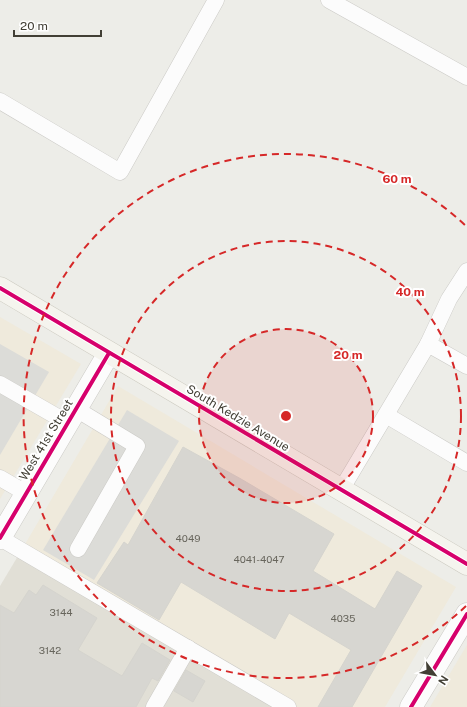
<svg xmlns="http://www.w3.org/2000/svg" width="467" height="707" font-family="'Public Sans',sans-serif">
<style>
.residential{fill:#e1dfd6}
.commercial{fill:#efeadc}
.parking{fill:#dcdcd8}
.building{fill:#d7d6d1;stroke:#d5d4ce}
.lines{fill:none;stroke-linecap:round;stroke-linejoin:round}
.service-casing{stroke:#cbcac6;stroke-width:17}
.minor-casing{stroke:#cbcac6;stroke-width:23}
.secondary-casing{stroke:#cccac0;stroke-width:23}
.service{stroke:#fcfcfc;stroke-width:16}
.minor{stroke:#fcfcfc;stroke-width:22}
.secondary{stroke:#f5f4ee;stroke-width:22}
.cycleway-casing{stroke:#fff;stroke-width:6}
.cycleway{stroke:#d6006c;stroke-width:4}
.ring{fill:none;stroke:#d62828;stroke-width:2;stroke-dasharray:7 5}
.labels{text-anchor:middle;stroke-width:4;stroke-linejoin:round;paint-order:stroke}
.number-label{font-size:10px;fill:#68665d}
.street-label{font-size:12px;fill:#423f35;stroke:#fff}
.centre{fill:#d62828;stroke:#fff;stroke-width:2}
.ring-label{font-size:12px;text-anchor:middle;font-weight:bold;fill:#d62828;stroke:#fff;stroke-width:4;stroke-linejoin:round;paint-order:stroke}
</style>
<rect width="100%" height="100%" fill="#edede8"/>
<!-- residential -->
<path class="residential" d="M21 551 288 707H0V586Z"/>
<!-- commercial -->
<g class="commercial">
<path d="M0 317 81 364 0 499Z"/>
<path d="M118 386 456 587 385 707H288L21 551Z"/>
<path d="M467 645V707H430Z"/>
</g>
<!-- parking -->
<g class="parking">
<path d="M0 344 49 372 0 455Z"/>
<path d="M127 410 179 441 94 580 43 550Z"/>
</g>
<!-- building -->
<g class="building">
<path d="M183 447 241 479 334 534 313 571 375 609 397 571 422 586 352 707H318L351 650 289 613 275 639 181 582 159 620 97 583 124 542 128 545Z"/>
<path d="M43 585 97 618 78 650 122 676 142 643 170 660 158 681 152 678 136 707H0V605L14 613 29 590 36 595Z"/>
<path d="M186 670 205 681 193 702 174 691Z"/>
</g>
<g class="lines">
<defs>
<g id="service">
<path d="M329 0 467 77"/>
<path d="M0 101 120 172 216 0"/>
<path d="M428 344 449 299 467 271"/>
<path d="M0 384 68 423"/>
<path d="M76 409 137 446 78 549"/>
<path d="M386 415 467 463"/>
<path d="M0 478 26 493"/>
<path d="M341 490 428 344 467 366"/>
<path d="M0 538 288 707"/>
<path d="M154 707 188 648"/>
</g>
<g id="minor">
<path d="M0 538 109 353"/>
<path d="M411 707 467 614"/>
</g>
<path id="secondary" d="M0 288 467 564"/>
</defs>
<!-- service casing -->
<use href="#service" class="service-casing"/>
<!-- minor casing -->
<use href="#minor" class="minor-casing"/>
<!-- secondary casing -->
<use href="#secondary" class="secondary-casing"/>
<!-- service -->
<use href="#service" class="service"/>
<!-- minor -->
<use href="#minor" class="minor"/>
<!-- secondary -->
<use href="#secondary" class="secondary"/>
<defs>
<g id="cycleway">
<path d="M0 288 467 564"/>
<path d="M0 538 109 353"/>
<path d="M411 707 467 614"/>
</g>
</defs>
<!-- cycleway casing -->
<use href="#cycleway" class="cycleway-casing"/>
<!-- cycleway -->
<use href="#cycleway" class="cycleway"/>
</g>
<!-- distance rings -->
<circle cx="286" cy="416" r="87" fill="#d62828" fill-opacity=".12"/>
<g class="ring">
<circle cx="286" cy="416" r="87"/>
<circle cx="286" cy="416" r="175"/>
<path d="M466 606A262 262 0 1 1 466 226"/>
</g>
<g class="labels">
<!-- number labels -->
<g class="number-label">
<text x="188" y="542">4049</text>
<text x="259" y="563">4041-4047</text>
<text x="61" y="616">3144</text>
<text x="343" y="622">4035</text>
<text x="50" y="654">3142</text>
</g>
<!-- street labels -->
<g class="street-label">
<text transform="translate(238 418) rotate(31)" y="4">South Kedzie Avenue</text>
<text transform="translate(46 440) rotate(-59)" y="4">West 41st Street</text>
</g>
</g>
<circle cx="286" cy="416" r="6" class="centre"/>
<g class="ring-label">
<text x="397" y="183">60 m</text>
<text x="410" y="296">40 m</text>
<text x="348" y="359">20 m</text>
</g>
<!-- north arrow -->
<g transform="translate(435 675) rotate(122)" stroke="#ffffff" stroke-width="3" paint-order="stroke">
<path d="M0-3L7 15L0 10L-7 15Z" fill="#423f35"/>
<text y="-6" font-size="11" font-weight="bold" text-anchor="middle" fill="#423f35">N</text>
</g>
<!-- scale -->
<path d="M14 30v6h87v-6" fill="none" stroke="#423f35" stroke-width="2"/>
<text x="20" y="30" font-size="12" fill="#423f35" stroke="#ffffff" stroke-width="3" paint-order="stroke">20 m</text>
</svg>
